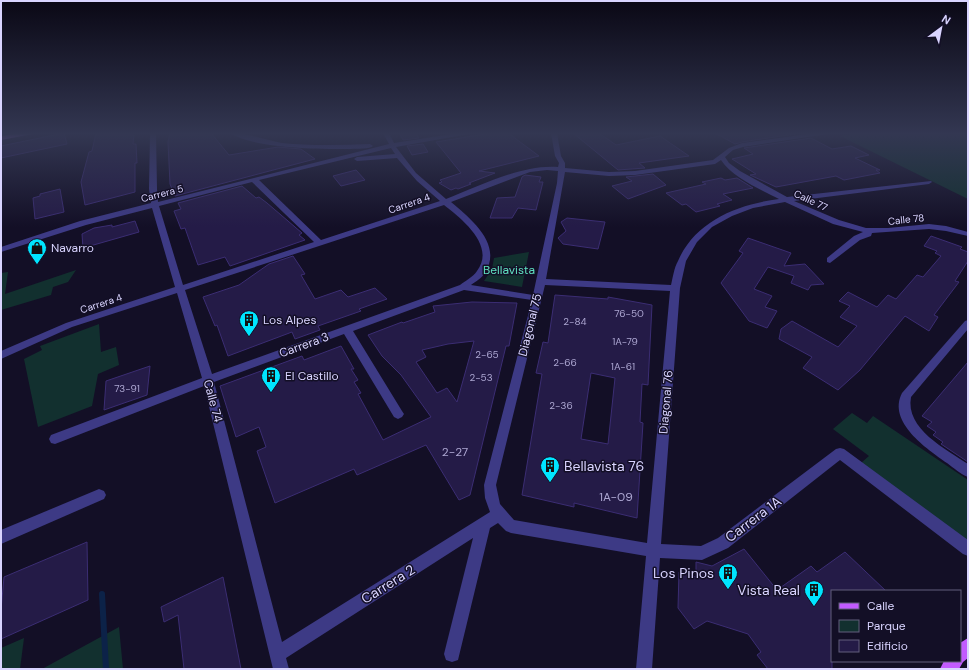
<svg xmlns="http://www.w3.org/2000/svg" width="969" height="670" font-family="'DM Sans',sans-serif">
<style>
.green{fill:#12302f}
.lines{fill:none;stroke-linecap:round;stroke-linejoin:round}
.stream{stroke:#0c2248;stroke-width:6}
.building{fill:#241b47;stroke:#3b2d73;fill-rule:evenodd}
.minor{fill:#3d3a85;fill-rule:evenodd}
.major{fill:#c25bff;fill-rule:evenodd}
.labels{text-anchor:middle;stroke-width:3;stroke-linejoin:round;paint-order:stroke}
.far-street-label{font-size:10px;fill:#d9d4ff;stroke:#130f26}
.number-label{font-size:10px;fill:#aca6d1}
.poi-label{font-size:12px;fill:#d9d4ff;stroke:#130f26;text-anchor:start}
.park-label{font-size:12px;fill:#5fe0c0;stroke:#130f26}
.street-label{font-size:12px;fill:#d9d4ff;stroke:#130f26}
.near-number-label{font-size:12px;fill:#aca6d1}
.near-poi-label{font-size:14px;fill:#d9d4ff;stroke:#130f26;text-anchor:end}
.near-street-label{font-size:14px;fill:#d9d4ff;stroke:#130f26}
</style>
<rect width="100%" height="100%" fill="#130f26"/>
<!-- green -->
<g class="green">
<path d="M860 133H968V199L840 136Z"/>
<path d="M529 252 522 287 484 281 492 269 494 258Z"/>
<path d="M76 270 68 282 53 287 51 295 1 310V273L8 272 5 294Z"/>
<path d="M99 324 101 352 116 347 119 365 98 374 92 406 38 427 24 359 42 350 40 346Z"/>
<path d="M852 413 867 423 873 416 968 480V543L861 463 869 456 833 429Z"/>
<path d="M119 627 123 669H42Z"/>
<path d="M24 638 20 669H1V648Z"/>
</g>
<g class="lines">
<!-- stream -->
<path class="stream" d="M102 594 106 669"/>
</g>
<!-- building -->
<g class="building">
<path d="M64 133 67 144 1 158V146Z"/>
<path d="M96 133H134L133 144H136L137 163H135V192L85 205 81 182 89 152 92 151Z"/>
<path d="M170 133H211L229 155 278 147 301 149 315 159 175 196 170 184 168 142Z"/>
<path d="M399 133H416L419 138 403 140Z"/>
<path d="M491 133H508L539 156 479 171 495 173 469 183 471 184 458 189 456 188 451 190 439 183 442 182 440 180 461 173 436 142Z"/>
<path d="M573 133H599L616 145 660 136 689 156 639 163 645 168 618 170Z"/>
<path d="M715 133H801L742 142 735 144Z"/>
<path d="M811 138 832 149 851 146 869 155 855 158 880 170H876L880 173 844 180 836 176 776 187 750 175 756 174 732 159 753 154 744 148Z"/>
<path d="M423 144 428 152 412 155 407 146Z"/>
<path d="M356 170 365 180 341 186 333 176Z"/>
<path d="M653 174 666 185 628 199 612 186 632 181 626 177Z"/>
<path d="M525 175 541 177 539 182H543L536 210 518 208 512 218H490L497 198 515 197 522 177Z"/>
<path d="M721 178 725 180 737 178 753 188 723 194 732 200 717 204 720 206 696 212 686 204 682 205 666 193 706 184 702 182Z"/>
<path d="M242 186 256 198 259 197 267 203 302 233 299 235 305 240 230 266 225 257 198 265 185 228 181 229 174 211 181 209 178 203Z"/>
<path d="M60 189 64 212 35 219 33 198 40 196V194Z"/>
<path d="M567 218 605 222 598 249 563 244 558 238 566 231 561 222Z"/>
<path d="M135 221 139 232 83 248 82 234 94 228 112 225V227Z"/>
<path d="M931 236 962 247 960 249 968 252V261L955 281 959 282 934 315 938 317 929 331 905 316 860 370 838 390 803 368 812 357 779 339 781 329 792 321 838 347 857 326 840 317 850 306 839 301 848 292 877 307 888 295 896 299 917 275 923 277 941 256 935 253 937 251 924 246Z"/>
<path d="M748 238 791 253 784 266 805 264 824 284 811 285 808 290 791 283 794 276 768 267 754 289 772 296 765 307 777 311 767 328 749 321 721 283 743 253 739 251Z"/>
<path d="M293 256 305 274 301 275 315 299 341 290 348 297 375 288 387 299 359 309 361 311 318 326 320 330 295 339 292 332 228 356 217 325 215 326 203 297 239 285 269 264Z"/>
<path d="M555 295 608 299V297L652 305 648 385 642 384 640 422 643 423 637 518 574 503V507L522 495 542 374 536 373 543 342 548 343ZM591 373 615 378 608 444 581 439Z"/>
<path d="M472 302 517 303 509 346H506L470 495 459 500 426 445 357 475 354 469 275 503 257 451 266 447 259 427 236 437 220 386 302 356 304 360 341 346 354 369H351L358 380 354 382 361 393 358 394 383 440 431 417 401 375 382 356 368 335 402 322 403 323 435 312 433 306ZM474 341 457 402 447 388 437 393 416 362 426 357 422 350 448 344Z"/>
<path d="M968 362V462L941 444 943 442 933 435 936 432 927 426 932 422 922 416Z"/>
<path d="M150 366 147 395 104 410 106 381Z"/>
<path d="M87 542 88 600 1 639V610L4 577Z"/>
<path d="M744 549 777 590 811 566 817 572 845 552 886 591H832V669H768L757 655 761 652 748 634 707 621 694 629 678 608 679 572 696 577V562L712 566Z"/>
<path d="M223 577 241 669H184L178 615 164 622 161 607Z"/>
</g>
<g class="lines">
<!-- minor -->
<g class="minor">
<path d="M150 133H156L157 189 158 202 389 144 383 133H389L394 143 458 133H474L396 147 416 173 446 199C480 186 522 164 558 167L559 163 555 156 551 133H557L561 156 565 163V168L609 172 635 171 713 160 729 148 742 143 815 133H834L743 147 733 150 725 157 729 163 740 171 787 197 931 181 932 182 929 184 794 201 839 220 866 228H888L929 224 946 226 968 232V236L946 231 929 229 872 233 871 236 860 240 830 263 827 262V258L854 236 863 232 833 224 785 202 753 208 732 216 712 227 697 242 686 261 680 288 661 544 701 546 718 538 836 449 840 448 844 449 968 540V556L963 554 840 460 728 548 702 560 660 558 652 669H636L646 556 511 533 506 531 498 523 490 528 458 660 452 662 446 660 444 654 473 538 286 658 289 669H273L204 386 55 444 51 443 49 439 51 435 202 378 177 293 72 327 1 359V351L66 323 175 287 152 208 86 225 1 252V247L80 221 151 203 149 189ZM391 148 395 154 357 157 354 159 357 161 397 158 417 181 440 201 321 240 259 180ZM721 160C732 177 761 190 779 199 738 204 695 221 678 261 674 268 673 277 671 285L546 279 565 172 609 176 635 175 715 164ZM547 170 558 171 557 183 533 295 471 285C475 282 482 278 485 273 503 244 471 219 451 202L530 172ZM252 182 314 242 183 285 159 206ZM444 205C462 219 496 246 477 271 473 277 465 281 460 285L212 374 185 290ZM545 285 670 291 647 543 514 520 500 504 496 485ZM464 290 532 300 484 485 485 498 490 512 282 642 214 382 344 334 394 417 398 419 402 417 404 414 402 411 353 331Z"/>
<path d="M230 133C248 133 265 140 282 143 311 146 341 145 370 144L373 146C368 150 356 148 349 149 319 149 256 149 230 133Z"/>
<path d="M968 320V329L911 397C905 429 946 449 968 464V477C960 474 954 468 947 463 927 449 887 422 902 393L965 321Z"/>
<path d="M99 489 104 491 106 495 104 499 1 544V530Z"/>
</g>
<!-- major -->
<g class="major">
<path d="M20 133H38L1 140V136Z"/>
<path d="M968 638V658L963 662 959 669H940L944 661H960V643Z"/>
</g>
</g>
<!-- sky -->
<linearGradient id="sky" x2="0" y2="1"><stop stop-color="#0a0815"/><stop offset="0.59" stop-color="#333752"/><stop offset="1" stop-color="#333752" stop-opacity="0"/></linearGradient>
<rect width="969" height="227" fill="url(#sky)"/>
<!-- icons -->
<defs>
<symbol id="shop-pin" viewBox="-11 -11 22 30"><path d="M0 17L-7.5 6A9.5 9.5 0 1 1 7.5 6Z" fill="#00e5ff" stroke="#130f26"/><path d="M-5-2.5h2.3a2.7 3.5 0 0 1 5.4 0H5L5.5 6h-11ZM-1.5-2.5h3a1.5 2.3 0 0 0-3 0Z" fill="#111"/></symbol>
<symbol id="building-pin" viewBox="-11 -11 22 30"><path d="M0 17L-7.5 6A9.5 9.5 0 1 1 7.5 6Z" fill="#00e5ff" stroke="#130f26"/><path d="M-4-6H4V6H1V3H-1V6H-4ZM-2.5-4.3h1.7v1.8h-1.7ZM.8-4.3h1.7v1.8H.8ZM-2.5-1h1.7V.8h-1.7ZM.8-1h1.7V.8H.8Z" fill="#111"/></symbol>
</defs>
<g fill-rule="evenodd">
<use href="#shop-pin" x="26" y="237" width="22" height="30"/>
<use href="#building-pin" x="238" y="309" width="22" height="30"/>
<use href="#building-pin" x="260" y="365" width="22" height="30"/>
<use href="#building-pin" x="539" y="455" width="22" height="30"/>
<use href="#building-pin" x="717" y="562" width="22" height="30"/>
<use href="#building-pin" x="803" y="579" width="22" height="30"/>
</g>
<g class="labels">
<!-- far-street labels -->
<g class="far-street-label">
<text transform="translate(162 193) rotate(-14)" y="4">Carrera 5</text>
<text transform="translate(811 200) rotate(25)" y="4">Calle 77</text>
<text transform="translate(409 203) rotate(-19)" y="4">Carrera 4</text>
<text transform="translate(906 219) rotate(-6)" y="4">Calle 78</text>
<text transform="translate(101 303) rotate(-18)" y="4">Carrera 4</text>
</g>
<!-- number labels -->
<g class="number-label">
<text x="629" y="317">76-50</text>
<text x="575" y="325">2-84</text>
<text x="625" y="345">1A-79</text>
<text x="487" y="358">2-65</text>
<text x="565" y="366">2-66</text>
<text x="623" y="370">1A-61</text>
<text x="481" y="381">2-53</text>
<text x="127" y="392">73-91</text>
<text x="561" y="409">2-36</text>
</g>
<!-- poi labels -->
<g class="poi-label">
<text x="51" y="252">Navarro</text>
<text x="263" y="324">Los Alpes</text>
<text x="285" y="380">El Castillo</text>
</g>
<!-- park labels -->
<g class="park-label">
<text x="509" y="274">Bellavista</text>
</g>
<!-- street labels -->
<g class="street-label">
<text transform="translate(530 325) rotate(-76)" y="4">Diagonal 75</text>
<text transform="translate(304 345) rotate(-20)" y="4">Carrera 3</text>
<text transform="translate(213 401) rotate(75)" y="4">Calle 74</text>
<text transform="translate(666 402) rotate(-85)" y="4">Diagonal 76</text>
</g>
<!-- near-number labels -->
<g class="near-number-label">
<text x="455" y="456">2-27</text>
<text x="616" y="501">1A-09</text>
</g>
<!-- near-poi labels -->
<g class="near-poi-label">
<text x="564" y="471" text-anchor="start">Bellavista 76</text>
<text x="714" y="578">Los Pinos</text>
<text x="800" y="595">Vista Real</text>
</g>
<!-- near-street labels -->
<g class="near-street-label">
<text transform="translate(753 519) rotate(-37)" y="5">Carrera 1A</text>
<text transform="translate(388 584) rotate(-32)" y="5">Carrera 2</text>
</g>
</g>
<!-- border -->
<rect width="969" height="670" fill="none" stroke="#d9d4ff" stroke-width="4"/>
<!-- legend -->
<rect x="831" y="590" width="130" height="72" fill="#130f26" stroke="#625e7d"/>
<rect x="839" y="603" width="20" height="6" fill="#c25bff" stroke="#625e7d"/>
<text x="867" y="610" font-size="12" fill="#d9d4ff">Calle</text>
<rect x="839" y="620" width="20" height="12" fill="#12302f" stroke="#625e7d"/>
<text x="867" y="630" font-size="12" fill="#d9d4ff">Parque</text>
<rect x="839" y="640" width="20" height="12" fill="#241b47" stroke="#625e7d"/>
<text x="867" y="650" font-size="12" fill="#d9d4ff">Edificio</text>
<!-- north arrow -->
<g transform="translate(941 28) rotate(32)" stroke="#130f26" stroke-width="3" paint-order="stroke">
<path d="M0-3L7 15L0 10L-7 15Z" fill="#d9d4ff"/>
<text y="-6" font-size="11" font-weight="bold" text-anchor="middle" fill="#d9d4ff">N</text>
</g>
</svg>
